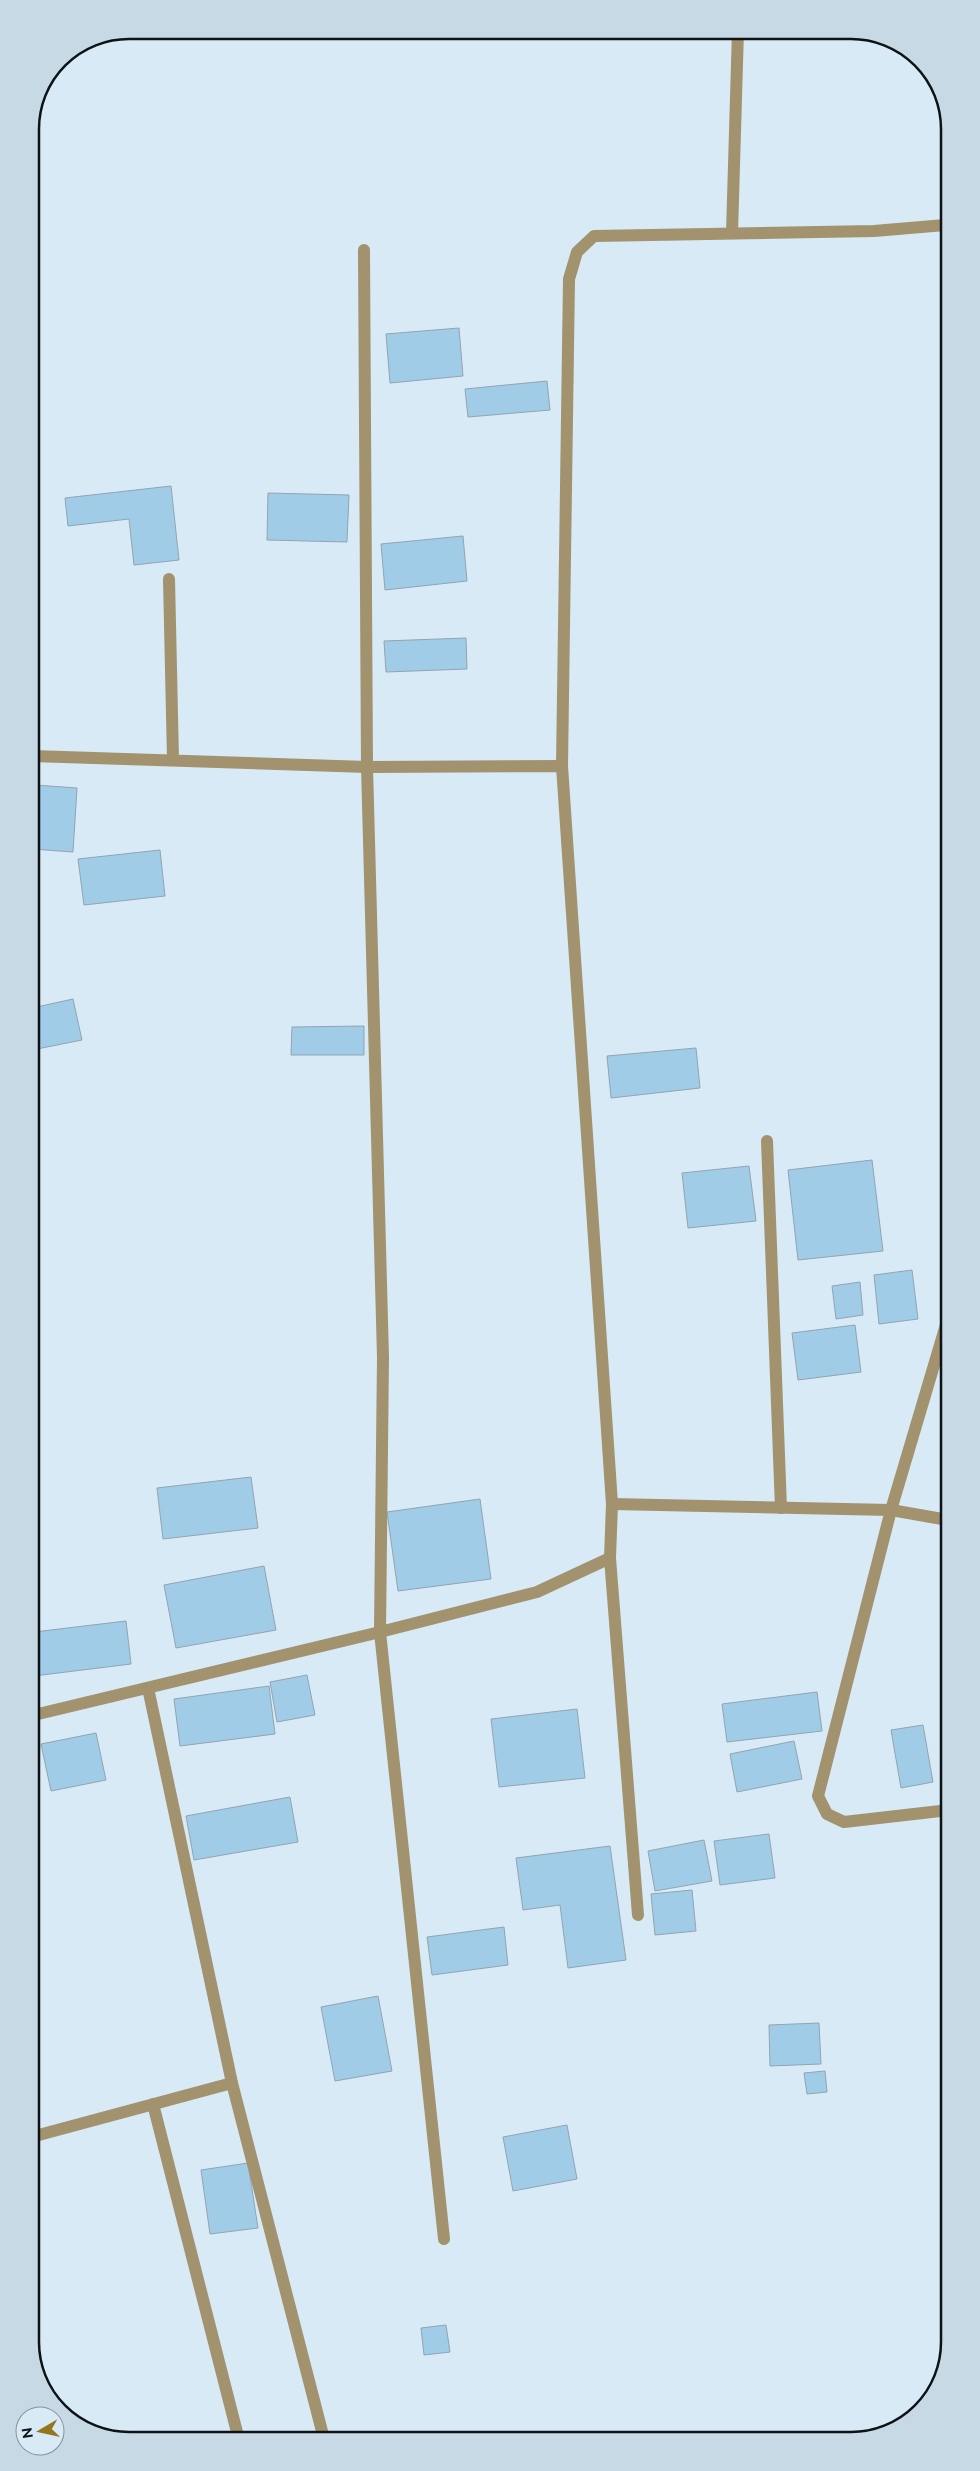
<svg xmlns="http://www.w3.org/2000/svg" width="980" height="2471" font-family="Raleway,sans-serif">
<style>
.building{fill:#a0cce8;stroke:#92a4b0}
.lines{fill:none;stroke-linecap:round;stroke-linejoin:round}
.minor{stroke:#a2926d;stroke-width:12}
.rim{fill:none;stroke:#0c1216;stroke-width:2.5}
</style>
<rect width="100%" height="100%" fill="#d7eaf6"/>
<!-- building -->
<g class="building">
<path d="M459 328 463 376 390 383 386 334Z"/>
<path d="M547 381 550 410 468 417 465 389Z"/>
<path d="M171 486 179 560 134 565 129 519 68 526 65 498Z"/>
<path d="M268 493 349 495 347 542 267 540Z"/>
<path d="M463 536 467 581 385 590 381 544Z"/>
<path d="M466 638 467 669 386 672 384 641Z"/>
<path d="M35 785 77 788 73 852 32 849Z"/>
<path d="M160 850 165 896 84 905 78 859Z"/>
<path d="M73 999 82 1040 32 1050V1008Z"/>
<path d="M364 1026V1055H291L292 1027Z"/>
<path d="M696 1048 700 1088 611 1098 607 1056Z"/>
<path d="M872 1160 883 1251 798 1260 788 1170Z"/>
<path d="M749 1166 756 1221 688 1228 682 1173Z"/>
<path d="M912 1270 918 1319 879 1324 874 1275Z"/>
<path d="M860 1282 863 1315 836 1319 832 1286Z"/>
<path d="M855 1325 861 1372 798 1380 792 1333Z"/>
<path d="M251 1477 258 1528 163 1539 157 1488Z"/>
<path d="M480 1499 491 1579 398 1591 387 1512Z"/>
<path d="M264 1566 276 1630 176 1648 164 1585Z"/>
<path d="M126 1621 131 1664 34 1676V1632Z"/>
<path d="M307 1675 315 1715 277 1722 270 1682Z"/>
<path d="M269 1686 275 1734 180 1746 174 1699Z"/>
<path d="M817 1692 822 1731 727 1742 722 1704Z"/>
<path d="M577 1709 585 1778 499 1787 491 1719Z"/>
<path d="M923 1725 933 1782 901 1788 891 1730Z"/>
<path d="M96 1733 106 1780 51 1791 41 1744Z"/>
<path d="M794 1741 802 1779 737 1792 730 1754Z"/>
<path d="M290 1797 298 1842 194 1860 186 1816Z"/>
<path d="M769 1834 775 1878 720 1885 714 1841Z"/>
<path d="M704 1840 712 1881 655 1891 648 1851Z"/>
<path d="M610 1846 626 1960 568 1968 560 1905 523 1910 516 1858Z"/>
<path d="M692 1890 696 1931 655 1935 651 1894Z"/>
<path d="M504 1927 508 1965 432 1975 427 1937Z"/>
<path d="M378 1996 392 2071 335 2081 321 2007Z"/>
<path d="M819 2023 821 2064 770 2066 769 2025Z"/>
<path d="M825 2071 827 2092 807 2094 804 2073Z"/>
<path d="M567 2125 577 2179 513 2191 503 2137Z"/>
<path d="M248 2163 258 2228 210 2234 201 2170Z"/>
<path d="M446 2325 450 2352 424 2355 421 2328Z"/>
</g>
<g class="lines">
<!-- minor -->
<g class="minor">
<path d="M732 233 738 30"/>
<path d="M364 250 367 767 383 1357 380 1632 444 2239"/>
<path d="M169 579 173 760"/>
<path d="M32 756 367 767 562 766 612 1504 610 1558 537 1592 380 1632 34 1715"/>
<path d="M562 766 569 279 577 252 594 236 874 231 945 225"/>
<path d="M767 1141 781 1508"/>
<path d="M948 1318 891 1510 818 1796 827 1814 844 1822 949 1810"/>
<path d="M612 1504 891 1510 948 1520"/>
<path d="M610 1558 638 1915"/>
<path d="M148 1688 232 2083 324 2439"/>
<path d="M153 2104 239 2440"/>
<path d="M35 2136 232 2083"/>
</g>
</g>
<!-- crop -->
<path d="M0 0H980V2471H0ZM129 39H851A90 90 0 0 1 941 129V2342A90 90 0 0 1 851 2432H129A90 90 0 0 1 39 2342V129A90 90 0 0 1 129 39Z" fill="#c7d9e4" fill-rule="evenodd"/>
<path class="rim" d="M129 39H851A90 90 0 0 1 941 129V2342A90 90 0 0 1 851 2432H129A90 90 0 0 1 39 2342V129A90 90 0 0 1 129 39Z"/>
<!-- north arrow -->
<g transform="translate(40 2431) rotate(261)"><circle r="24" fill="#d7eaf6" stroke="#86949c"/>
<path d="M0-4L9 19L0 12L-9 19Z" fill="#95751d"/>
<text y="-8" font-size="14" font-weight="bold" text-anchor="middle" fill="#0c1216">N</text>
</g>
</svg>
